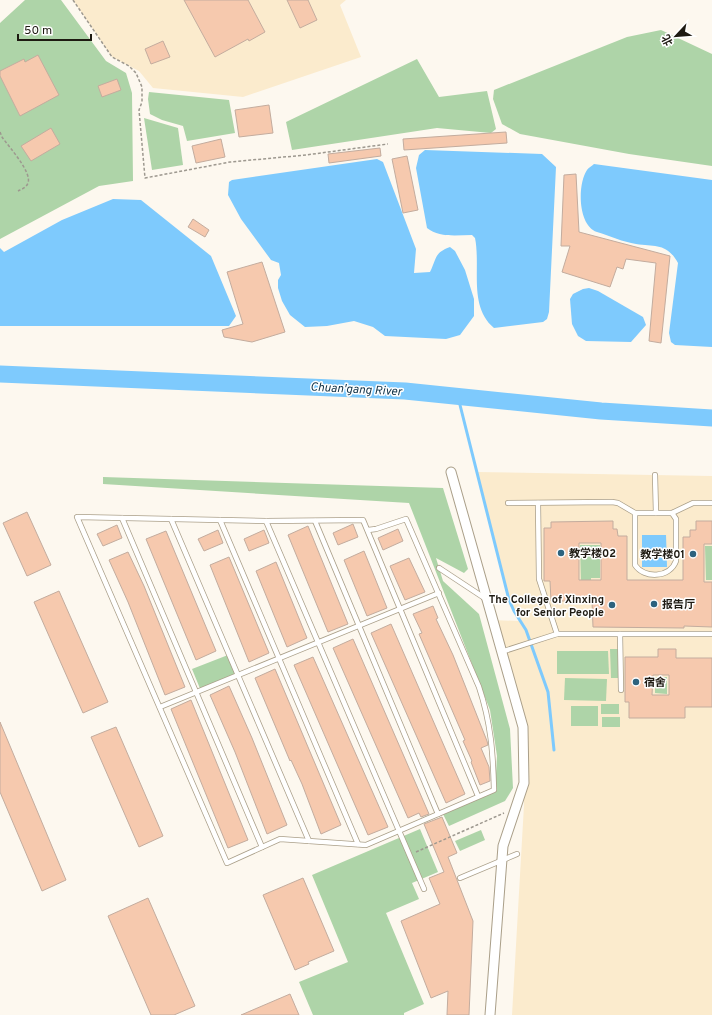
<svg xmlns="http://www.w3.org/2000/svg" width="712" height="1015" font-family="Overpass,'Noto Sans SC',sans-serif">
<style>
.built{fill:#fbebcd}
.green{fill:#aed4a8}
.water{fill:#7ecafd}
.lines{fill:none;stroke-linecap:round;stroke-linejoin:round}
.stream{stroke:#7ecafd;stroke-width:3}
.river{stroke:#7ecafd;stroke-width:17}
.building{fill:#f6c9ae;stroke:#c3ac9e;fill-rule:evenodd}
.lane-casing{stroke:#aa9f89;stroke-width:6}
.street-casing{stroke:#aa9f89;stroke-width:11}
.path{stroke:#9d988f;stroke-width:1.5;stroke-dasharray:3 2;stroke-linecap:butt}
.lane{stroke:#fff;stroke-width:4.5}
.street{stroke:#fff;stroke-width:9}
.poi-dot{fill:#2d627e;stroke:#fff;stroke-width:1.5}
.labels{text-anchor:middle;stroke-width:3;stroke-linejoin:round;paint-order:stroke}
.poi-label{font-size:11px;font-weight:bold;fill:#1e1a12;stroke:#fff;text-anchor:start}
.water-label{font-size:12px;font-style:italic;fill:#103247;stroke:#fff}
</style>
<rect width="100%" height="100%" fill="#fdf8ef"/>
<!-- built -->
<g class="built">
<path d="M73 0H346L340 5 361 57 243 97 153 88 139 71 112 57Z"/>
<path d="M476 472 712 476V1015H512L524 805 523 727 492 620 520 621 509 600 502 576Z"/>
</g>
<!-- green -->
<g class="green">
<path d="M25 0H61L106 61 126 73 132 93 133 181 99 186 0 239V23Z"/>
<path d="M661 30 712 54V166L629 154 520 134 502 124 493 99 494 90 627 37Z"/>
<path d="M417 59 439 97 487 91 496 129 491 133 437 128 292 150 286 122Z"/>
<path d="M149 92 229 100 235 133 187 141 183 126 162 120 150 114 148 99Z"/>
<path d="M144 118 178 128 183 165 152 170Z"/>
<path d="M103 477 443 488 468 569 464 573 436 558 443 581 479 614 510 729 513 788 505 801 449 826 443 814 495 791 497 756 490 710 409 503 103 484Z"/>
<path d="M580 545H600V578H591V584H581Z"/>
<path d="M705 546H712V580H706Z"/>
<path d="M610 649H618V678H611Z"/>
<path d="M557 651H608L609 674H557Z"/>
<path d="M228 655 236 676 201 691 192 669Z"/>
<path d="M655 677H667V694L655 693Z"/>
<path d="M565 678 607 679 606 701 564 700Z"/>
<rect x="601" y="704" width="18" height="10"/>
<rect x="571" y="706" width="27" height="20"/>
<rect x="602" y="717" width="18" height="10"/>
<path d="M420 829 438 872 412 883 419 899 386 913 424 1004 404 1013V1015H313L299 982 348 962 312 875Z"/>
<path d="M481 830 485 840 460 851 455 841Z"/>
</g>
<!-- water -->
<g class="water">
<path d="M425 150 542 154 556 167 549 312 547 319 543 322 494 328C468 306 481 268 475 238L472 235C457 235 439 238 427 228L416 168 419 155Z"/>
<path d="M377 159 383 162 416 249 414 273 430 272C437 258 434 253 450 247L455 251 465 270 474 299V316L460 335 446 339 385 336 373 327 354 321 327 326 305 327 290 315 282 301 278 288V280L281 275 279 263 271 260 241 219 228 195 229 182 232 180Z"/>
<path d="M594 164 712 180V347L675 345 671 342 669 333 678 263C667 243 656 247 636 244 623 242 610 236 597 232 578 226 577 185 587 170 588 168 592 166 594 164Z"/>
<path d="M113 199 141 200 211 256 236 316 229 326H0V248L4 252 62 220Z"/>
<path d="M589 288 598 291 643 317 646 325 631 342 586 341 578 336 572 324 570 299 573 294 583 289Z"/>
<path d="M642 535H666L667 567H642Z"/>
</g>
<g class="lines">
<!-- stream -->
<path class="stream" d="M458 397 509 600 514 611 526 630 548 692 554 750"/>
<!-- river -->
<path class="river" d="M0 374 405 391 601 411 712 418"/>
</g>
<!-- building -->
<g class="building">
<path d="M184 0H248L265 32 249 41 248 39 215 57Z"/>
<path d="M287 0H308L317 20 300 28Z"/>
<path d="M163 41 170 57 151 64 145 49Z"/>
<path d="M38 55 59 95 20 116 0 76V71L24 59 25 62Z"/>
<path d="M117 79 121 90 102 97 98 86Z"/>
<path d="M269 105 273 133 239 137 235 110Z"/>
<path d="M51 128 60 144 31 161 21 146Z"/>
<path d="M506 132 507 143 404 150 403 139Z"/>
<path d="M221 139 225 157 196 163 192 146Z"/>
<path d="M380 148 381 156 329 163 328 154Z"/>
<path d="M407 156 418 210 403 213 392 159Z"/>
<path d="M576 174 579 232 670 256 661 343 649 341 656 263 626 259 623 269 617 267 610 287 562 272 570 246H561L564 175Z"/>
<path d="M193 219 209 230 205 237 188 227Z"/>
<path d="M262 262 285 332 252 342 224 337 222 330 243 324 227 272Z"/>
<path d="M27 512 51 565 27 576 3 523Z"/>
<path d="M613 521V529H617L618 536H627V580H683V537H690V530H696V521H712V544H704V582H712V627L684 626V628L593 627 592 601H551L550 581H544V528H551V522ZM579 543H601V580H579Z"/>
<path d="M353 524 358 537 338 545 333 533Z"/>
<path d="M117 525 122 538 103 546 97 534Z"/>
<path d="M308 526 348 624 328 632 288 535Z"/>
<path d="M398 529 403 541 383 550 378 538Z"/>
<path d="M218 530 223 543 204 551 198 539Z"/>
<path d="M264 530 269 543 249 551 244 539Z"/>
<path d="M166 531 216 651 196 660 146 539Z"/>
<path d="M364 551 387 608 367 616 344 560Z"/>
<path d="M128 552 144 586 185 687 165 695 128 602 109 560Z"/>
<path d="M229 557 269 653 249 662 210 565Z"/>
<path d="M409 558 425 592 405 600 390 566Z"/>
<path d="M276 562 307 638 287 647 256 571Z"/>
<path d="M59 591 108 702 83 713 34 602Z"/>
<path d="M433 606 438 618 436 619 453 655 487 741 488 745 481 748 489 767 490 781 480 785 471 762 472 761 463 741 465 740 419 634 422 633 413 614Z"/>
<path d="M391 624 465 794 446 803 371 633Z"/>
<path d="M353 639 429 814 421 817 419 813 408 818 333 648Z"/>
<path d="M658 649H676V658H712V707H685V718H629V702H625V657H658ZM653 675H669V695H652Z"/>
<path d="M313 657 388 827 368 835 294 665Z"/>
<path d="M275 669 341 825 321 834 302 784 291 760 290 761 255 678Z"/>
<path d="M229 686 252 738 287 825 267 834 235 752 210 695Z"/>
<path d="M191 700 248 840 228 848 171 709Z"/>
<path d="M0 722 66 880 42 891 0 792Z"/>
<path d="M116 727 163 836 139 847 91 737Z"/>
<path d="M442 817 457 853 448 857 473 921 469 1015H447L448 991 431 998 401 921 440 904 429 878 444 872 424 824Z"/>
<path d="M303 878 334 951 308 962 309 964 295 970 263 895Z"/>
<path d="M148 898 195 1006 174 1015H151L108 916Z"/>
<path d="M290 994 299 1015H241Z"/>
</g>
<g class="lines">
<defs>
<g id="lane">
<path d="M655 475 656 513"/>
<path d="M508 503 612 502 618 503 635 513H672L693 503H712"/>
<path d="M538 503 539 579 557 634"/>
<path d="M635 513V565C644 579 670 578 676 561V519L672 513"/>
<path d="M122 518 262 847"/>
<path d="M171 519 309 841"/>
<path d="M220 520 358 844"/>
<path d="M266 521 424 889"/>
<path d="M315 521 438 814"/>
<path d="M368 530 376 529 406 519 479 687C491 723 493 753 494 790L366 845 280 839 227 863 77 517 266 521 363 520 478 796"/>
<path d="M439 568 486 599"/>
<path d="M620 634 621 690"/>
<path d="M501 652 557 634H712"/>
<path d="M160 707 439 593"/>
<path d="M460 878 517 854"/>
</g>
<path id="street" d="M451 472 523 727 524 783 503 846 490 1015"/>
</defs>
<!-- lane casing -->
<use href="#lane" class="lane-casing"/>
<!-- street casing -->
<use href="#street" class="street-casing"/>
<!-- path -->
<g class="path">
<path d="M73 0 112 57 129 66 136 73 142 87V102L139 110 145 178 230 162 306 155 388 144"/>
<path d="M0 132 2 137C9 147 32 172 28 183 26 188 22 189 18 191"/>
<path d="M416 852 504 813"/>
</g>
<!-- lane -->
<use href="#lane" class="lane"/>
<!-- street -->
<use href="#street" class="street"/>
</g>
<!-- markers -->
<g class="poi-dot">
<circle cx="561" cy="553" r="4"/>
<circle cx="693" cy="554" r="4"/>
<circle cx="654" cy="604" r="4"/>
<circle cx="612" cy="605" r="4"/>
<circle cx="636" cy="682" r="4"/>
</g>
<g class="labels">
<!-- poi labels -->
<g class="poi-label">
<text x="569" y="557">教学楼02</text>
<text x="685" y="558" text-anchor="end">教学楼01</text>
<text x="604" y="603" text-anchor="end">The College of Xinxing<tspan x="604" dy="13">for Senior People</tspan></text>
<text x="662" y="608">报告厅</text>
<text x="644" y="686">宿舍</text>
</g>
<!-- water labels -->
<g class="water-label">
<text transform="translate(356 389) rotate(3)" y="4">Chuan'gang River</text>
</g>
</g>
<!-- north arrow -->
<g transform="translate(676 36) rotate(244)" stroke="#ffffff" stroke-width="3" paint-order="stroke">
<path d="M0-3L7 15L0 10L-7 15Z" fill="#1e1a12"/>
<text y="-6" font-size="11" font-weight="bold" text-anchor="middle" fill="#1e1a12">北</text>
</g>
<!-- scale -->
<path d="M18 34v6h73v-6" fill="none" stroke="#1e1a12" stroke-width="2"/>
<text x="24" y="34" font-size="12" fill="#1e1a12" stroke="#ffffff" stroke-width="3" paint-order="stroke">50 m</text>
</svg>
